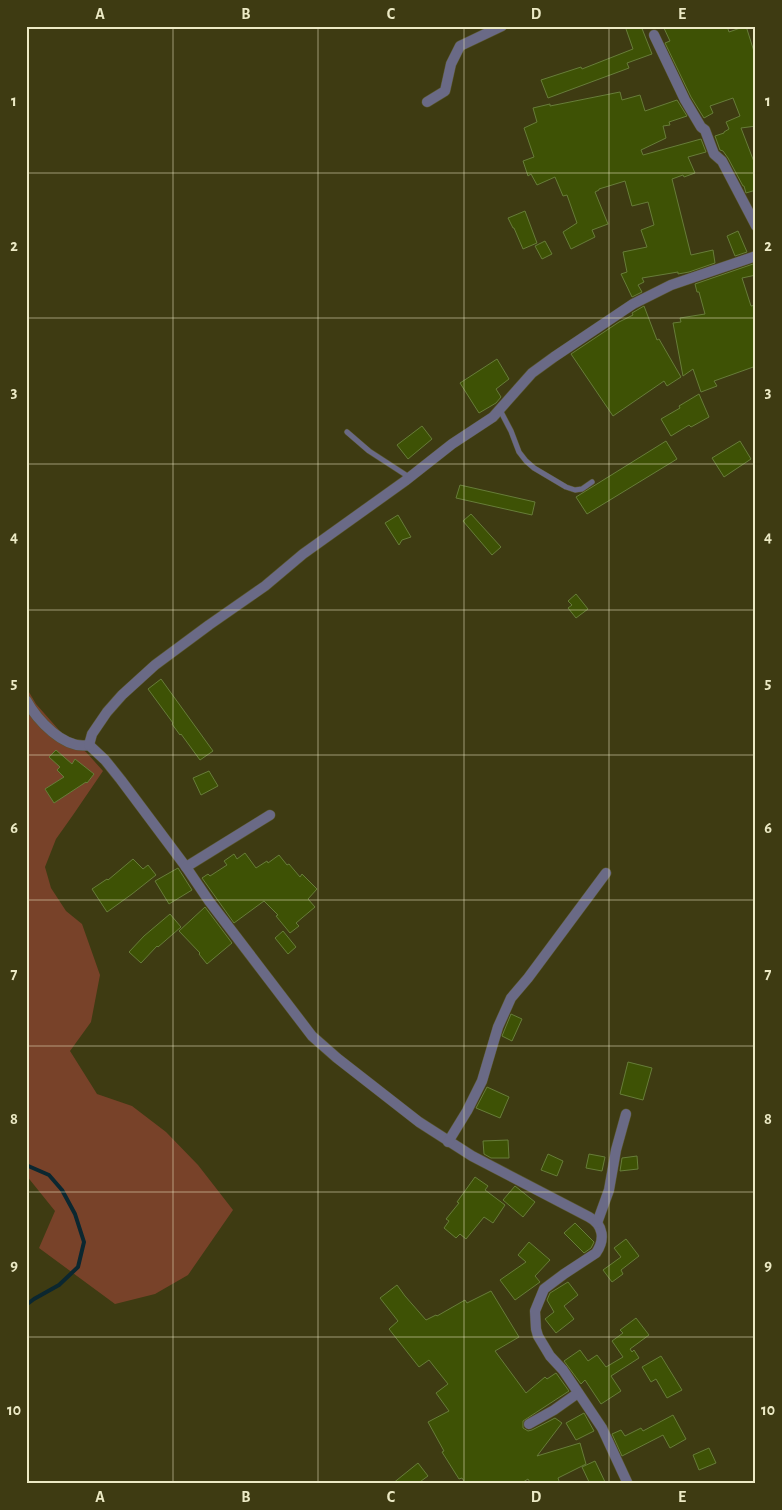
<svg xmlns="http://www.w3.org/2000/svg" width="782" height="1510" font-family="'Alegreya Sans',sans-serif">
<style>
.green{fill:#784229}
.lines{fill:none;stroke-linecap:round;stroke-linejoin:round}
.stream{stroke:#0b2730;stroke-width:4}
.building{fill:#3e5205;stroke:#677d39}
.lane-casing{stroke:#5a572f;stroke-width:6}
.street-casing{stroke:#5a572f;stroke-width:11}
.lane{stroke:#6a6a86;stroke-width:5}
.street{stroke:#6a6a86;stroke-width:10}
.grid{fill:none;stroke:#eceac5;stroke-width:1;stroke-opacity:0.55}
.neatline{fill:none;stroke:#eceac5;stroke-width:2}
.grid-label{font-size:16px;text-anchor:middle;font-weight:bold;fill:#eceac5}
</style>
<rect width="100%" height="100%" fill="#3e3b12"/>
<!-- green -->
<path class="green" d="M26 687 36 704 66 738 86 752 103 771 73 815 56 839 45 867 51 888 66 911 82 924 100 975 91 1022 70 1051 97 1094 132 1106 166 1132 198 1165 233 1210 188 1275 155 1294 115 1304 39 1248 55 1211 26 1175Z"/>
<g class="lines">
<!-- stream -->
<path class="stream" d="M26 1165 49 1175 62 1190 75 1214 84 1242 78 1267 59 1285 34 1299 26 1305"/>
</g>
<!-- building -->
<g class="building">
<path d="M625 26H641L652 54 627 63 629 68 548 98 541 80 581 67 582 69 633 49Z"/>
<path d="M663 26H727L729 32 746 26 756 58V126L741 128 756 167V190L746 193 744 186H743L728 158 723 151 720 150 715 136 724 133V132L729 129 726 122 740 116 733 98 710 106 713 113 704 118 691 97 665 43 670 41Z"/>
<path d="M620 92 622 100 640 95 645 111 677 100 687 116 669 122 670 125 663 126 666 138 641 150 643 155 701 139 706 152 688 157 695 173 684 177 683 175 672 179 691 255 713 250 715 263 689 272 678 274V272L642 278 644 282 638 285 642 292 632 297 621 274 627 272 623 252 647 247 641 230 654 225 648 202 632 206 625 181 599 189V190L595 192 608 224 592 230 595 237 571 249 563 232 577 223 567 195 563 196 555 177 537 185 531 174 528 176 523 161 534 157 524 128 537 122 533 108 550 104V106Z"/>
<path d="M525 211 537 243 523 249 514 228H513L508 218Z"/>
<path d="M738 231 747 252 735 256 727 236Z"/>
<path d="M545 241 552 254 542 259 535 246Z"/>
<path d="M756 263V275L742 278 751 306 756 305V366L714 381 717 386 701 392 693 369 683 376 673 323 681 322 680 318 705 314 699 292H697L695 284Z"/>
<path d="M644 306 657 340 659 339 681 377 667 386 664 381 613 416 571 354 619 322 633 315 632 313Z"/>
<path d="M497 359 509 379 496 389 501 397 496 403 479 413 460 383Z"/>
<path d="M699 394 709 417 691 427 689 425 671 436 661 419 680 408 679 406Z"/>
<path d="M422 426 432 439 408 459 397 445Z"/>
<path d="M666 441 677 459 587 514 576 497Z"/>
<path d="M740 441 751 459 724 477 712 458Z"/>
<path d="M460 485 535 502 532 515 456 498Z"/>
<path d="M471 514 501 547 492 555 463 521Z"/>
<path d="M398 515 411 537 402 540 399 545 385 523Z"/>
<path d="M576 594 588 609 576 618 568 608 572 605 568 601Z"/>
<path d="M161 679 213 751 200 760 181 734 180 735 172 724 173 723 148 689Z"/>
<path d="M56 750 72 764 75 759 94 774 87 783 86 782 54 803 45 789 64 777 57 770 60 767 49 757Z"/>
<path d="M209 771 218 786 201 795 193 778Z"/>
<path d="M245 853 256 868 267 861 268 863 279 855 287 865 289 864 300 877 302 874 317 889 308 899 315 907 296 923 299 926 290 933 276 916 278 915 264 901 234 923 202 878 208 874 210 876 227 865 224 861 234 854 237 859Z"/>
<path d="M133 859 143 869 148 865 156 875 132 894 107 912 92 889 107 879 108 880Z"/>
<path d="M178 868 192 890 169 904 155 881Z"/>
<path d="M205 907 232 943 207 964 199 954 200 953 179 931Z"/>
<path d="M170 914 181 927 158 947 157 946 141 963 129 952 144 936Z"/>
<path d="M283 931 296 947 288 954 275 938Z"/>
<path d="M511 1014 522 1019 512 1041 502 1036Z"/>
<path d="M628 1062 652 1068 643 1100 620 1094Z"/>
<path d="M487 1087 509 1097 500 1118 476 1108Z"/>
<path d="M508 1140 509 1158H491L484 1154 483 1141Z"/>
<path d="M548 1154 563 1161 557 1176 541 1170Z"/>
<path d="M589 1154 605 1157 602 1171 586 1168Z"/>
<path d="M637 1156 638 1169 620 1171 622 1158Z"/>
<path d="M475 1177 488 1186 485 1190 505 1205 493 1223 484 1217 466 1239 460 1234 456 1238 444 1228 449 1221 446 1219 459 1203 457 1202Z"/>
<path d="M515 1186 535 1202 523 1217 503 1200Z"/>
<path d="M575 1223 594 1242 591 1248 584 1253 564 1233Z"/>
<path d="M626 1239 639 1256 621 1270 623 1274 612 1282 603 1270 621 1257 614 1248Z"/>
<path d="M529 1242 550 1260 535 1276 540 1282 515 1300 500 1280 526 1262 518 1255Z"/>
<path d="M568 1282 578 1295 564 1306 574 1319 556 1333 545 1319 554 1312 547 1300 550 1293Z"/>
<path d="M397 1285 405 1296 426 1320 436 1315 437 1316 465 1300 467 1303 491 1291 519 1337 495 1351 526 1393 545 1377 547 1379 556 1373 569 1391 523 1421V1428L528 1431 532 1430 555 1418 562 1423 537 1456 580 1443 586 1464 558 1478 560 1484H531L528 1479 520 1484H466L462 1478 459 1479 442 1452 444 1451 428 1422 449 1411 436 1393 448 1384 429 1360 419 1367 389 1329 398 1321 380 1298Z"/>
<path d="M636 1318 649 1335 630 1349 632 1352 634 1350 639 1358 611 1376 621 1391 601 1404 585 1380 581 1384 564 1361 580 1350 588 1361 597 1355 606 1367 623 1357 612 1341 623 1333 620 1330Z"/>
<path d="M661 1356 682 1390 667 1398 656 1379 651 1382 642 1367Z"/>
<path d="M584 1413 594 1431 576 1440 566 1423Z"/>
<path d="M673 1415 686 1439 670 1448 663 1435 622 1456 612 1434 621 1430 625 1436 641 1428 643 1431Z"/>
<path d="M709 1448 716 1463 699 1470 693 1455Z"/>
<path d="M595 1461 606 1484H590L582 1467Z"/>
<path d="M418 1463 428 1476 417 1484H392Z"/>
</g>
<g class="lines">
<defs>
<g id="lane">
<path d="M500 410 511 431 519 452 526 461 534 468 566 487 575 490 582 489 592 482"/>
<path d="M347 432 369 451 409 477"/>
</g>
<g id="street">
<path d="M654 35 685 100 701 127 705 130 714 154 722 161 756 226"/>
<path d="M427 102 445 91 451 64 460 46 502 26"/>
<path d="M26 700C37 720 64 750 89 745"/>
<path d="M89 745 105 760 121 780 186 867 209 901 312 1036 337 1058 419 1122 472 1156 589 1217C604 1225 605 1240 596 1253L564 1274 544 1289 535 1311 536 1329 538 1336 550 1356 563 1370 602 1428 628 1484"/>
<path d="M89 745 92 734 107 712 122 695 155 665 209 625 265 586 303 554 405 481 452 444 493 417 532 373 554 357 633 304 671 285 756 256"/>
<path d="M186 867 270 815"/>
<path d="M448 1142 467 1111 482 1081 498 1027 511 998 528 978 606 873"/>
<path d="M597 1223 609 1190 616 1150 626 1114"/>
<path d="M529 1424 554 1410 578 1393"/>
</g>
</defs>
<!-- lane casing -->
<use href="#lane" class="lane-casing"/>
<!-- street casing -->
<use href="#street" class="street-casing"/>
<!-- lane -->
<use href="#lane" class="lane"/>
<!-- street -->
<use href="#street" class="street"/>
</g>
<!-- grid -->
<path class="grid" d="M173 26V1484M318 26V1484M464 26V1484M609 26V1484M26 173H756M26 318H756M26 464H756M26 610H756M26 755H756M26 900H756M26 1046H756M26 1192H756M26 1337H756"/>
<!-- border -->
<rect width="782" height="1510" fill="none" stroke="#3e3b12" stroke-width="55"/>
<rect x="28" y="28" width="726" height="1454" class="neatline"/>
<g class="grid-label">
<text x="100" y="19">A</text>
<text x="246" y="19">B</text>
<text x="391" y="19">C</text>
<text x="536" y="19">D</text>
<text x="682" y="19">E</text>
<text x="14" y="106">1</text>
<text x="768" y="106">1</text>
<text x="14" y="251">2</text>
<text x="768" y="251">2</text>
<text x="14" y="397">3</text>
<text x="768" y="397">3</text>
<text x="14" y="542">4</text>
<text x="768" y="542">4</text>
<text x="14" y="688">5</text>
<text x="768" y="688">5</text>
<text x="14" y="833">6</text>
<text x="768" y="833">6</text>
<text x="14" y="979">7</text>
<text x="768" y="979">7</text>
<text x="14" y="1124">8</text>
<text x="768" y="1124">8</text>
<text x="14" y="1270">9</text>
<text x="768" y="1270">9</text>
<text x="14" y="1415">10</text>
<text x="768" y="1415">10</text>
<text x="100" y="1502">A</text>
<text x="246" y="1502">B</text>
<text x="391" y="1502">C</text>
<text x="536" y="1502">D</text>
<text x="682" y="1502">E</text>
</g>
</svg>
